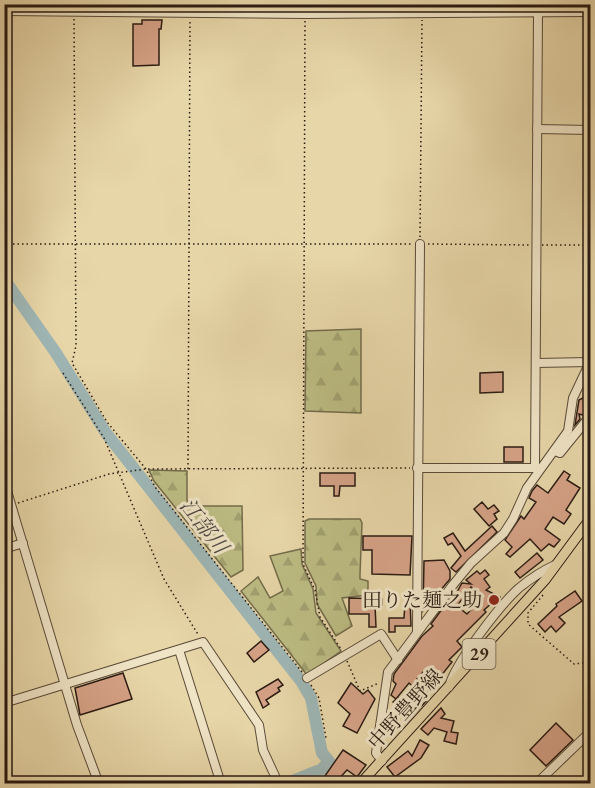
<svg xmlns="http://www.w3.org/2000/svg" width="595" height="788" font-family="'EB Garamond','Noto Serif JP',serif">
<style>
.forest{fill:url(#forest-firs);stroke:#736c4b;stroke-width:1.5}
.lines{fill:none;stroke-linecap:round;stroke-linejoin:round}
.river{stroke:#9eb6b5;stroke-width:12}
.building{fill:#d6a287;stroke:#2a1b13;stroke-width:1.5;fill-rule:evenodd}
.minor-casing{stroke:#594a38;stroke-width:10}
.major-casing{stroke:#2a1b13;stroke-width:11}
.path{stroke:#2a1b13;stroke-width:1.5;stroke-dasharray:1.5 3;stroke-linecap:butt}
.minor{stroke:#efe4c6;stroke-width:8}
.major{stroke:#e7d6a8;stroke-width:9}
.poi-dot{fill:#8f2418;stroke:#efe4c6;stroke-width:2}
.labels{text-anchor:middle;stroke-width:6;stroke-linejoin:round;paint-order:stroke}
.shield{fill:#efe4c6;stroke:#655749;stroke-width:1.5}
.shield-label{font-size:18px;font-weight:bold;fill:#2a1b13}
.poi-label{font-size:20px;fill:#2a1b13;stroke:#efe4c6;text-anchor:end}
.street-label{font-size:20px;fill:#2a1b13;stroke:#efe4c6}
.water-label{font-size:21px;font-style:italic;fill:#4d4a44;stroke:#efe4c6}
</style>
<defs>
<pattern id="forest-firs" width="22" height="20" patternUnits="userSpaceOnUse" patternTransform="scale(1.5)"><rect width="22" height="20" fill="#bcbc83"/><path d="M5 1l3.5 6h-7zM16 11l3.5 6h-7z" fill="#a2a170"/></pattern>
</defs>
<rect width="100%" height="100%" fill="#e7d6a8"/>
<filter id="stains"><feTurbulence type="fractalNoise" baseFrequency=".00333" numOctaves="4"/><feColorMatrix values="0 0 0 0 .2 0 0 0 0 .09 0 0 0 0 .02 0 0 0 .5 -.17"/></filter>
<radialGradient id="worn" r=".72"><stop offset=".6" stop-color="#630" stop-opacity="0"/><stop offset="1" stop-color="#630" stop-opacity=".3"/></radialGradient>
<!-- forest -->
<g class="forest">
<path d="M361 329V413L305 411 306 331Z"/>
<path d="M149 470 187 471V500L193 506H242L243 570 231 577 154 481Z"/>
<path d="M309 519H360L362 523 360 574V579L368 581V595L342 598 352 626 336 636 317 604 316 586 305 563V521Z"/>
<path d="M301 549 302 564 313 589 316 613 341 651 307 675 241 591 258 577 270 598 283 591 270 556Z"/>
</g>
<g class="lines">
<!-- river -->
<g class="river">
<path d="M253 4V9"/>
<path d="M4 279 56 353 106 433 301 681 311 698 322 753 329 761 322 769 285 784"/>
</g>
</g>
<!-- building -->
<g class="building">
<path d="M142 20H162L161 29H159V65L133 66V24H142Z"/>
<path d="M503 372V392L480 393V373Z"/>
<path d="M586 389 591 391V417L579 414 580 419 575 425 579 400 583 398Z"/>
<rect x="504" y="447" width="19" height="15"/>
<path d="M564 471 570 475 567 480 580 488 566 510 571 514 564 524 553 517 545 529 560 540 554 547 549 544 541 551 530 539 510 557 506 554 512 547 505 540 521 516 524 519 536 502 529 498 532 491 537 485 548 493Z"/>
<path d="M320 473H355V486H340L339 496H334V486H320Z"/>
<path d="M482 502 488 509 494 505 499 511 494 514 497 519 489 526 474 509Z"/>
<path d="M492 526 497 532 456 572 451 568 461 556 452 543 448 545 444 538 453 533 465 551Z"/>
<path d="M363 536H412L410 575 372 574V550H363Z"/>
<path d="M537 553 543 560 520 578 515 572Z"/>
<path d="M444 560 450 571V579L423 611 424 561Z"/>
<path d="M485 570 489 575 484 579 490 587 486 590 500 597 498 601 492 603 484 610 486 612 457 641 462 647 449 660 452 662 437 681 424 671 417 679 428 690 423 695 428 699 407 722 393 702 398 697 406 706 419 692 409 683 396 699 391 695 396 684 393 681 394 674 422 636 433 626 431 624 451 597 453 599 462 583 471 584 466 580 477 571 480 574ZM471 587 481 599 467 614 457 606Z"/>
<path d="M575 591 582 601 559 617 565 623 556 632 551 626 545 632 538 624 557 606 556 604Z"/>
<path d="M349 598 382 599V605H375L376 627H369V614H349Z"/>
<path d="M410 599 411 626H395V632H389V618H404L405 604H410Z"/>
<path d="M261 641 269 650 254 662 247 653Z"/>
<path d="M123 673 132 699 80 715 75 688Z"/>
<path d="M278 679 283 685 278 688 280 691 266 700 269 704 263 708 256 692Z"/>
<path d="M351 683 363 694 368 690 375 699 357 733 343 726 350 714 338 703Z"/>
<path d="M441 708 445 714 441 718 454 721 451 732 458 733 456 744 444 741 447 732 434 728 428 735 421 729Z"/>
<path d="M556 723 573 740 546 766 530 750Z"/>
<path d="M420 740 429 745 421 758 395 777 387 767 408 751 412 756Z"/>
<path d="M343 750 366 765 357 777 347 770 335 783H320Z"/>
</g>
<g class="lines">
<defs>
<g id="minor">
<path d="M4 11 305 14 590 12"/>
<path d="M537 129 590 130"/>
<path d="M536 363 590 362"/>
<path d="M555 451 560 453 586 421 590 425"/>
<path d="M417 468H539"/>
<path d="M535 468 538 13"/>
<path d="M4 481 77 725 99 784"/>
<path d="M4 549 23 543"/>
<path d="M417 632 420 244"/>
<path d="M179 650 221 784"/>
<path d="M307 678 381 634 398 660"/>
<path d="M449 687C454 664 501 604 519 588 530 579 542 571 555 565"/>
<path d="M4 703 203 642 259 725 263 750 275 776 271 784"/>
<path d="M382 761 376 753 388 672 452 586 471 563 504 533 513 519 527 488 568 431 573 398 590 362"/>
<path d="M536 784 590 732"/>
</g>
<path id="major" d="M360 784 545 580 590 519"/>
</defs>
<!-- minor casing -->
<use href="#minor" class="minor-casing"/>
<!-- major casing -->
<use href="#major" class="major-casing"/>
<!-- path -->
<g class="path">
<path d="M74 19 76 346 72 363 107 422 146 469 155 487 302 672"/>
<path d="M305 21 303 564 315 590 320 617 341 649"/>
<path d="M420 237 422 20"/>
<path d="M4 244H412"/>
<path d="M428 244 529 245"/>
<path d="M542 245H590"/>
<path d="M63 373 104 438 164 579 199 636"/>
<path d="M188 469 190 20"/>
<path d="M18 503 109 474 146 469 410 468"/>
<path d="M543 595 528 613V624L574 664 583 663 590 669"/>
<path d="M347 661 360 691 379 683"/>
<path d="M311 685 319 698 326 738"/>
</g>
<!-- minor -->
<use href="#minor" class="minor"/>
<!-- major -->
<use href="#major" class="major"/>
</g>
<!-- markers -->
<circle class="poi-dot" cx="494" cy="600" r="6"/>
<g class="labels">
<!-- shield labels -->
<rect class="shield" x="462.5" y="639" width="33" height="30" rx="4.5"/>
<g class="shield-label">
<text x="479" y="660">29</text>
</g>
<!-- poi labels -->
<g class="poi-label">
<text x="482" y="607">田りた麺之助</text>
</g>
<!-- street labels -->
<g class="street-label">
<text transform="translate(405 709) rotate(-48)" y="7">中野豊野線</text>
</g>
<!-- water labels -->
<g class="water-label">
<text transform="translate(204 526) rotate(52)" y="7">江部川</text>
</g>
</g>
<!-- margin -->
<rect width="595" height="788" fill="none" stroke="#e7d6a8" stroke-width="24"/>
<rect x="6" y="6" width="583" height="776" fill="none" stroke="#2a1b13" stroke-width="3"/>
<rect x="12" y="12" width="571" height="764" fill="none" stroke="#2a1b13" stroke-width="1.5"/>
<rect width="100%" height="100%" filter="url(#stains)"/>
<rect width="100%" height="100%" fill="url(#worn)"/>
</svg>
